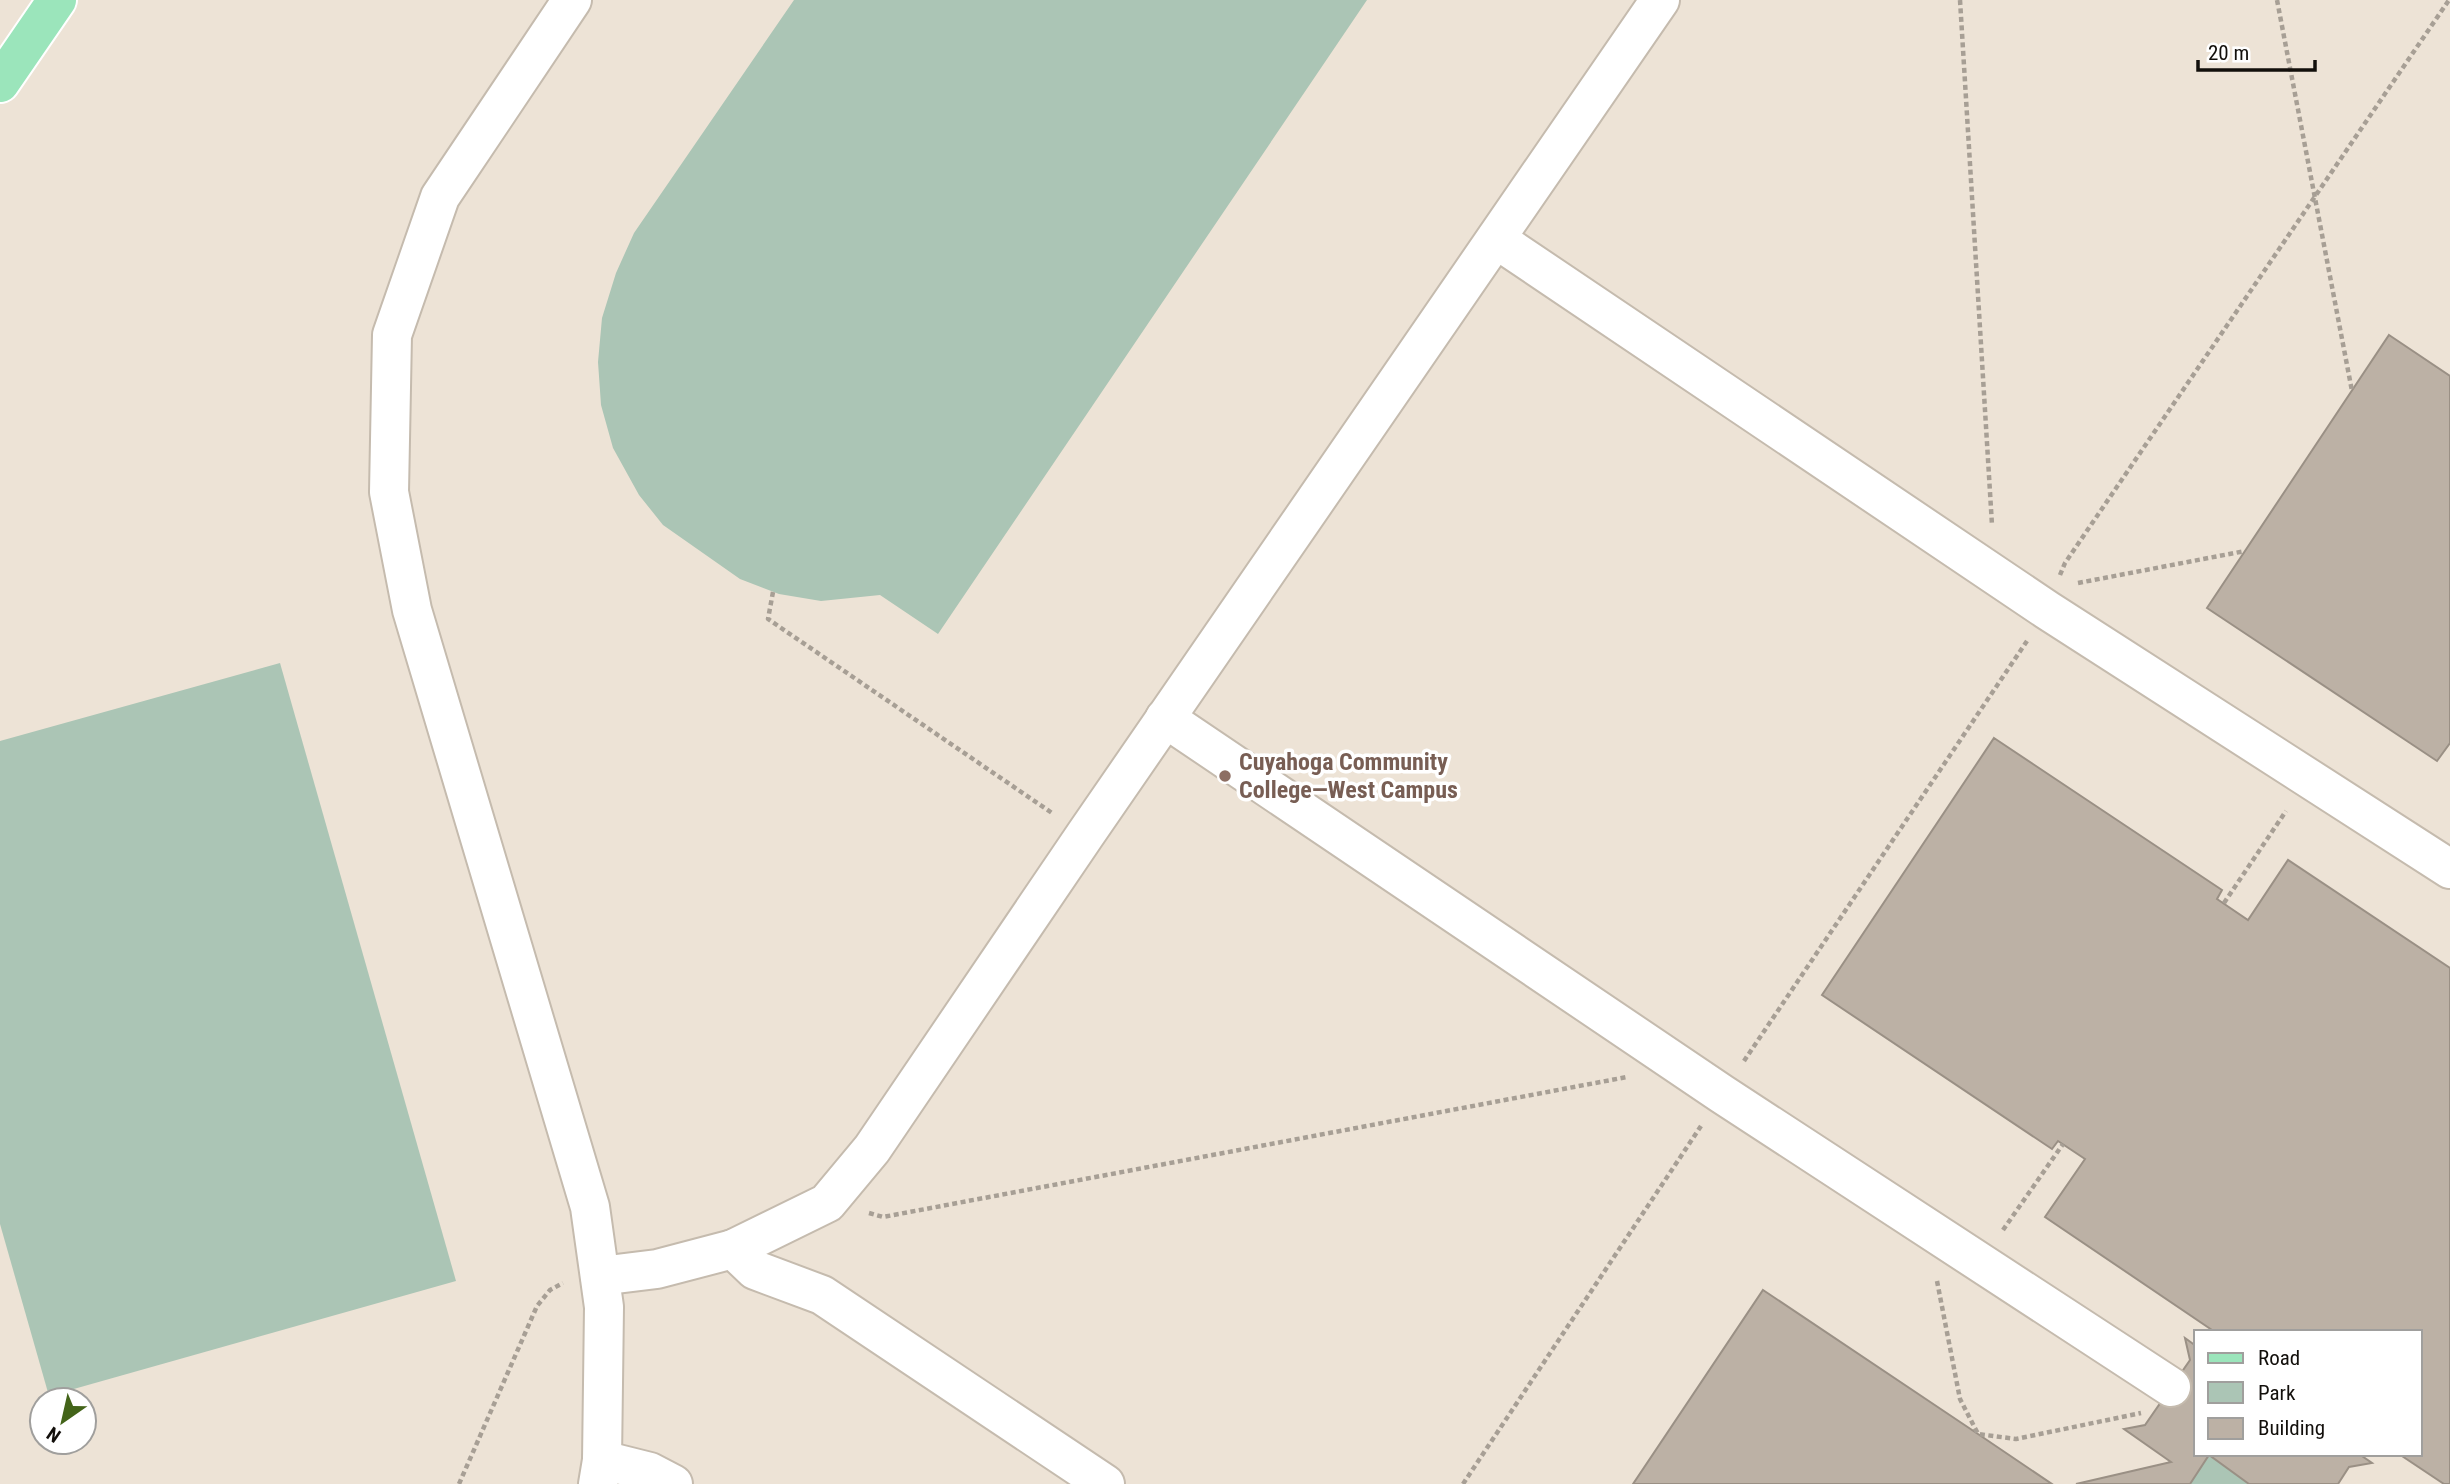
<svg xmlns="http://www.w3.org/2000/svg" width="2450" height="1484" font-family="'Roboto Condensed',sans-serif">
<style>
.green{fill:#abc5b5}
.building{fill:#bcb1a5;stroke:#9a9085;stroke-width:2}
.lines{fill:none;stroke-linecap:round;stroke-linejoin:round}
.minor-casing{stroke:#c5bbae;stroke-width:42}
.major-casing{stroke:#fff;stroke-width:42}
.path{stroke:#a79f95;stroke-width:4.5;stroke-dasharray:5 3.5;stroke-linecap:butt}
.minor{stroke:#fff;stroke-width:38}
.major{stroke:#9be5bb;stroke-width:38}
.education-dot{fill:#8d6e63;stroke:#fff;stroke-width:2.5}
.labels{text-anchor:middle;stroke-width:7;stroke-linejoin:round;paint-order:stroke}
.education-label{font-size:24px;font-weight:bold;fill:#785e54;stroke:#fff;text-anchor:start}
</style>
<rect width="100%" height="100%" fill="#ede3d6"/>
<!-- green -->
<g class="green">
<path d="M794 0H1367L938 634 880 595 821 601 779 594 740 579 663 525 639 495 613 448 601 405 598 362 602 318 616 273 634 233Z"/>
<path d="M280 663 456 1281 49 1396 0 1224V741Z"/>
<path d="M2209 1455 2249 1484H2190Z"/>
</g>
<!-- building -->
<g class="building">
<path d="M2389 335 2450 376V743L2437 761 2207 608Z"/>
<path d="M1994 738 2222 890 2217 899 2248 920 2288 860 2450 968V1484H2444L2399 1454H2420V1332H2215L2045 1217 2085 1159 2058 1141 2052 1149 1822 995Z"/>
<path d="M1763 1290 1978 1434 2052 1484H1633Z"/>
<path d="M2185 1338 2196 1346V1454H2359L2372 1463 2349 1467 2338 1484H2249L2209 1455 2190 1484H2076L2171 1462 2124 1429 2145 1425 2190 1360Z"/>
</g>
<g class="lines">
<defs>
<g id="minor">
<path d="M572 0 440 197 392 335 389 492 412 610 590 1207 604 1307 602 1460 598 1484"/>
<path d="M1496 239 2047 610 2450 869"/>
<path d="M1165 718 1722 1094 2171 1387"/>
<path d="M733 1249 755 1270 822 1295 1105 1484"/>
<path d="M600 1276 657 1269 733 1249 827 1203 872 1149 1085 835 1660 0"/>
<path d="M602 1460 650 1472 673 1484"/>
</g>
<path id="major" d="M0 83 57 0"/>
</defs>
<!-- minor casing -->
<use href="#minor" class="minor-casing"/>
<!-- major casing -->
<use href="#major" class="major-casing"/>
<!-- path -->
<g class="path">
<path d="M1960 0 1992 525"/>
<path d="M2277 0 2352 391"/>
<path d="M2060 575 2065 563 2449 0"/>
<path d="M2078 583 2245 551"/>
<path d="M773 592 768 619 1052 813"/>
<path d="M2224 903 2286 811"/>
<path d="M1744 1061 2027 641"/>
<path d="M869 1213 883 1217 1627 1077"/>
<path d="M2003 1230 2063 1144"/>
<path d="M1937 1281 1960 1399 1978 1434 2016 1439 2141 1413"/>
<path d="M459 1484 537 1306 550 1290 563 1283"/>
<path d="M1463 1484 1701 1126"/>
</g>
<!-- minor -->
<use href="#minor" class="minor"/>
<!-- major -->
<use href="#major" class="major"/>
</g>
<!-- markers -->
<circle class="education-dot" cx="1225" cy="776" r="7"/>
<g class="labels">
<!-- education labels -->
<g class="education-label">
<text x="1239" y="770">Cuyahoga Community<tspan x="1239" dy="28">College—West Campus</tspan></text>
</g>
</g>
<!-- legend -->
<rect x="2194" y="1330" width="228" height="126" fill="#ffffff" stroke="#a09f9d" stroke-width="2"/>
<rect x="2208" y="1353" width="35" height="10" fill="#9be5bb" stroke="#a09f9d" stroke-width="2"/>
<text x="2258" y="1365" font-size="21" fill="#120f0b">Road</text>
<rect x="2208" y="1382" width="35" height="21" fill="#abc5b5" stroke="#a09f9d" stroke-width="2"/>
<text x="2258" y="1400" font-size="21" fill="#120f0b">Park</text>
<rect x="2208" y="1418" width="35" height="21" fill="#bcb1a5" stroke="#a09f9d" stroke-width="2"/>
<text x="2258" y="1435" font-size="21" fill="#120f0b">Building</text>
<!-- north arrow -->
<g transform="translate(63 1421) rotate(214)"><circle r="33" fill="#ffffff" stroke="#a09f9d" stroke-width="2"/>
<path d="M0-5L12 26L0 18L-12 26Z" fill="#436419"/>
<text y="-10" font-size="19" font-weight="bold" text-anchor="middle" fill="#120f0b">N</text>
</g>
<!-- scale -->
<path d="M2198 60v10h117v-10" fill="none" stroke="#120f0b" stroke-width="3.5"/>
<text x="2208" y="60" font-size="21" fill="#120f0b" stroke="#ffffff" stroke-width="5" paint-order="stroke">20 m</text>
</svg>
